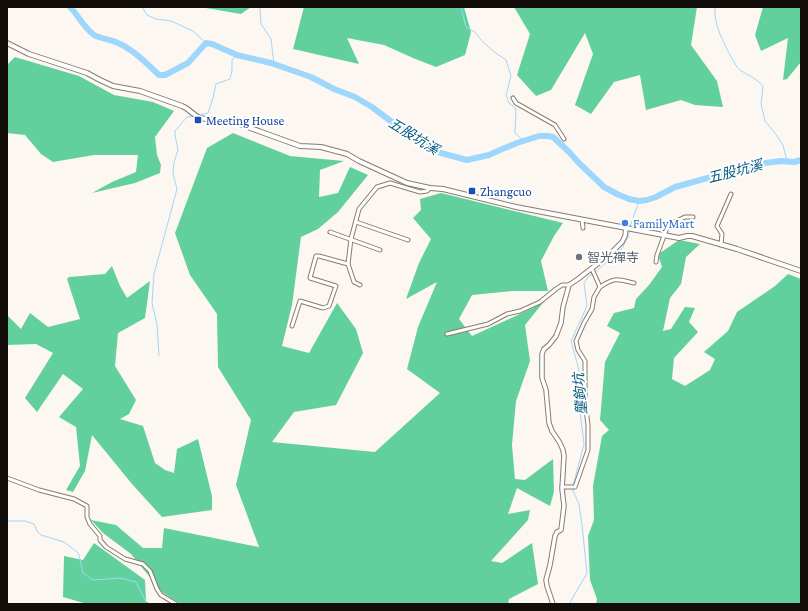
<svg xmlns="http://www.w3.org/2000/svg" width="808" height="611" font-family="'Crimson Pro','Noto Sans TC',serif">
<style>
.forest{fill:#62d09c}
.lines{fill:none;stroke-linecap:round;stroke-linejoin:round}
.stream{stroke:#9fd7fc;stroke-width:1}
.river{stroke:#9fd7fc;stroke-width:6}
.minor-casing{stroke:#897b6e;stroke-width:5}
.tertiary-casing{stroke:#897b6e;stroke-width:5.5}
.secondary-casing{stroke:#897b6e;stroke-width:6}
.minor{stroke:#fff;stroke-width:3}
.tertiary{stroke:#fff;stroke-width:3.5}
.secondary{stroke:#fff;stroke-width:4}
.transit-dot{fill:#1a4fb4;stroke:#fff;stroke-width:1.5}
.shop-dot{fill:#3f7fe0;stroke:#fff;stroke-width:1.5}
.worship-dot{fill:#6b7280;stroke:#fff;stroke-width:1.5}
.labels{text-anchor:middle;stroke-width:4;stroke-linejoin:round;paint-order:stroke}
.transit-label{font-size:13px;fill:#164399;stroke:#fff;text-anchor:start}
.shop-label{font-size:13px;fill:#366cbe;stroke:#fff;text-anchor:start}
.worship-label{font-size:13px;fill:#5b616d;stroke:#fff;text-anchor:start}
.water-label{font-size:14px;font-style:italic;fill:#065a81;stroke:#fff}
</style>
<rect width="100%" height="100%" fill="#fdf7f1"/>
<!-- forest -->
<g class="forest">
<path d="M200 7H251L241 14Z"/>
<path d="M304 7H464L471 32 465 55 436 67 413 58 384 45 347 38 359 64 293 49Z"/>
<path d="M514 7H697L691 45 717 81 723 107 695 105 681 100 646 110 640 75 614 82 591 114 575 105 593 54 585 33 551 90 536 96 517 75 530 34Z"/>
<path d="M763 7H801V62L787 79 783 80 788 38 761 51 755 35Z"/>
<path d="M15 57 79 76 114 95 153 102 174 111 155 137 157 155 161 165 160 173 135 183 92 193 112 182 136 172 138 155H94L53 162 41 154 25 135 7 133V65Z"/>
<path d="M233 133 290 156 344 161 320 170 319 197 338 193 350 167 368 175 338 212 318 229 301 237 292 305 282 346 309 353 337 303 356 329 363 353 336 405 294 412 272 442 375 452 440 393 407 369 418 327 437 282 406 299 419 263 431 239 413 218 421 210 420 199 441 193 563 223 554 236 541 261 548 291H513L472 295 459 319 472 336 533 308 546 299 525 325 530 361 516 401 512 445 515 479 525 480 553 459 554 492 550 506 517 488 508 514 530 510 528 520 491 561 502 563 532 543 538 584 509 599 508 604H181L162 592 131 554 103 533 91 520 116 525 143 548H162L164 528 259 547 236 485 251 420 218 367 217 314 190 275 175 233 207 148Z"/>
<path d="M679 240 700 244 686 257 681 284 670 298 663 331 671 329 685 307 695 308 689 322 698 332 674 358 672 379 685 386 710 370 715 359 704 352 728 331 737 312 775 286 788 274 801 279V604H596L597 599 590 580 588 536 594 520 593 486 602 436 609 430 600 420 605 362 620 333 607 326 614 313 634 308 636 299 649 285 662 267 659 258 660 253Z"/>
<path d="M112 266 120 286 127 298 150 281 145 318 118 333 115 366 136 400 129 414 120 419 143 426 155 463 165 470 174 473 177 449 198 439 212 496V510L162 517 132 484 92 435 85 471 73 492 66 490 80 466 76 427 59 417 83 389 63 374 37 412 25 398 53 353 36 344 7 345V315L21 329 30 313 48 327 80 319 67 279 69 277 105 274Z"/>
<path d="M94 543 145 580 146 601 150 604H87L63 597 64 556 83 560Z"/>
</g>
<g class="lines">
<!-- stream -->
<g class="stream">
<path d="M142 7 147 15 156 19 171 21 193 31 206 43"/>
<path d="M260 7V10L261 24 271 39 274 64"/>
<path d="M461 7 466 27 475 32 481 40 493 51 506 60 511 76 506 95 509 103 516 109 515 133 524 141"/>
<path d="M715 7C713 24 724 43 731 57 734 61 736 67 740 70 749 76 756 78 763 86L761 104 765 121 774 132 783 145 787 161"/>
<path d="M198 115 208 113 213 98 216 84 230 79 232 70V60L237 55"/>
<path d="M630 227 639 201"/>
<path d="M159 356 157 324 152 303 154 274 177 189 173 173 174 162 178 150 175 135V131L187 117 193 116"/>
<path d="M573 486 584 444 580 412V374L571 341 587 306 584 283 588 277 594 273 621 250 628 237 630 230"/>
<path d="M7 521H25L34 524 37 531 41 535 64 542 77 552 79 555 83 573 93 580 120 578 136 582 147 604"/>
<path d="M569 604 587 573 582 525 579 504 573 491V489"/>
</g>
<!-- river -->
<path class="river" d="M70 7C79 16 83 27 94 35 101 39 110 39 118 43 134 50 146 63 159 75H165L188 63 206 43 212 44 237 55 271 63 311 77 334 89 355 97 372 107 413 138 441 153 467 160 489 155 500 150 517 143 539 136H548L553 137 569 152 579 163 604 187 617 194 629 199 639 201 647 200 656 197 675 187 715 176 728 174 753 166 765 163 781 161 794 162 801 160"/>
<defs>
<g id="minor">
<path d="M513 98 516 103 555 125 564 139"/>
<path d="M582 220 583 228"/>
<path d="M356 222 408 240"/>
<path d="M330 232 380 250"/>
<path d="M721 245 722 234 717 226 731 194"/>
<path d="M656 262 657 255 668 225 685 217H693"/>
<path d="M360 285 354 282 348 264 351 239 359 209 377 187 390 183 420 192 427 191 430 188"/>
<path d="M600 287C615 277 617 279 634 283"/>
<path d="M292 326 300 301 323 308 329 306 336 286 310 278 316 256H319L348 264"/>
<path d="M447 334 488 324 507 314 520 311 540 302 556 289 562 285H569"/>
<path d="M7 478 39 490 74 499 87 506V517L90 524 100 536V540L106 547 125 559 143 564 150 571 157 589 161 595 176 604"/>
<path d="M562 487H575L588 450V425L585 401V361L578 350 576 341 584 323 592 309 594 297 600 287 592 269"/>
</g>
<path id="tertiary" d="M553 604 547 586 546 580 550 565 555 536 557 532 561 530 564 506 562 489 564 456 563 450 560 443 552 431 549 423 546 390 542 378V354L544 349 549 345 556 336 561 323 563 307 569 285 578 279 610 254 622 242 625 236 626 228"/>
<path id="secondary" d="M7 43 29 54 87 73 100 80 113 86 140 91 182 106 186 108 199 118 237 123 264 133 300 146 321 147 347 154 359 161 407 183 430 188 443 189 516 207 679 238 687 236H692L737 249 801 271"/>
</defs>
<!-- minor casing -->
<use href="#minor" class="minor-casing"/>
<!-- tertiary casing -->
<use href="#tertiary" class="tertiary-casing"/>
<!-- secondary casing -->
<use href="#secondary" class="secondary-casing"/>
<!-- minor -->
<use href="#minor" class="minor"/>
<!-- tertiary -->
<use href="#tertiary" class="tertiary"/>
<!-- secondary -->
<use href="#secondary" class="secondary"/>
</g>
<!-- markers -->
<g class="transit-dot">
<rect x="194" y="116" width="8" height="8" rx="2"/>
<rect x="468" y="187" width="8" height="8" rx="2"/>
</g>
<circle class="shop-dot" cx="625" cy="223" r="4"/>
<circle class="worship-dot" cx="579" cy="257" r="4"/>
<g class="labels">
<!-- transit labels -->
<g class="transit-label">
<text x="206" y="125">Meeting House</text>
<text x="480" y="196">Zhangcuo</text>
</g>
<!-- shop labels -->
<g class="shop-label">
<text x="633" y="228">FamilyMart</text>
</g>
<!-- worship labels -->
<g class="worship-label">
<text x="587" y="262">智光禪寺</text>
</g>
<!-- water labels -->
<g class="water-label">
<text transform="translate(414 136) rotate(32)" y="5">五股坑溪</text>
<text transform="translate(735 171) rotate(-14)" y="5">五股坑溪</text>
<text transform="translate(580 394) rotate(-95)" y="5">壟鉤坑</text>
</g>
</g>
<!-- border -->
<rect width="808" height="611" fill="none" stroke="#120d08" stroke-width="16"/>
</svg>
